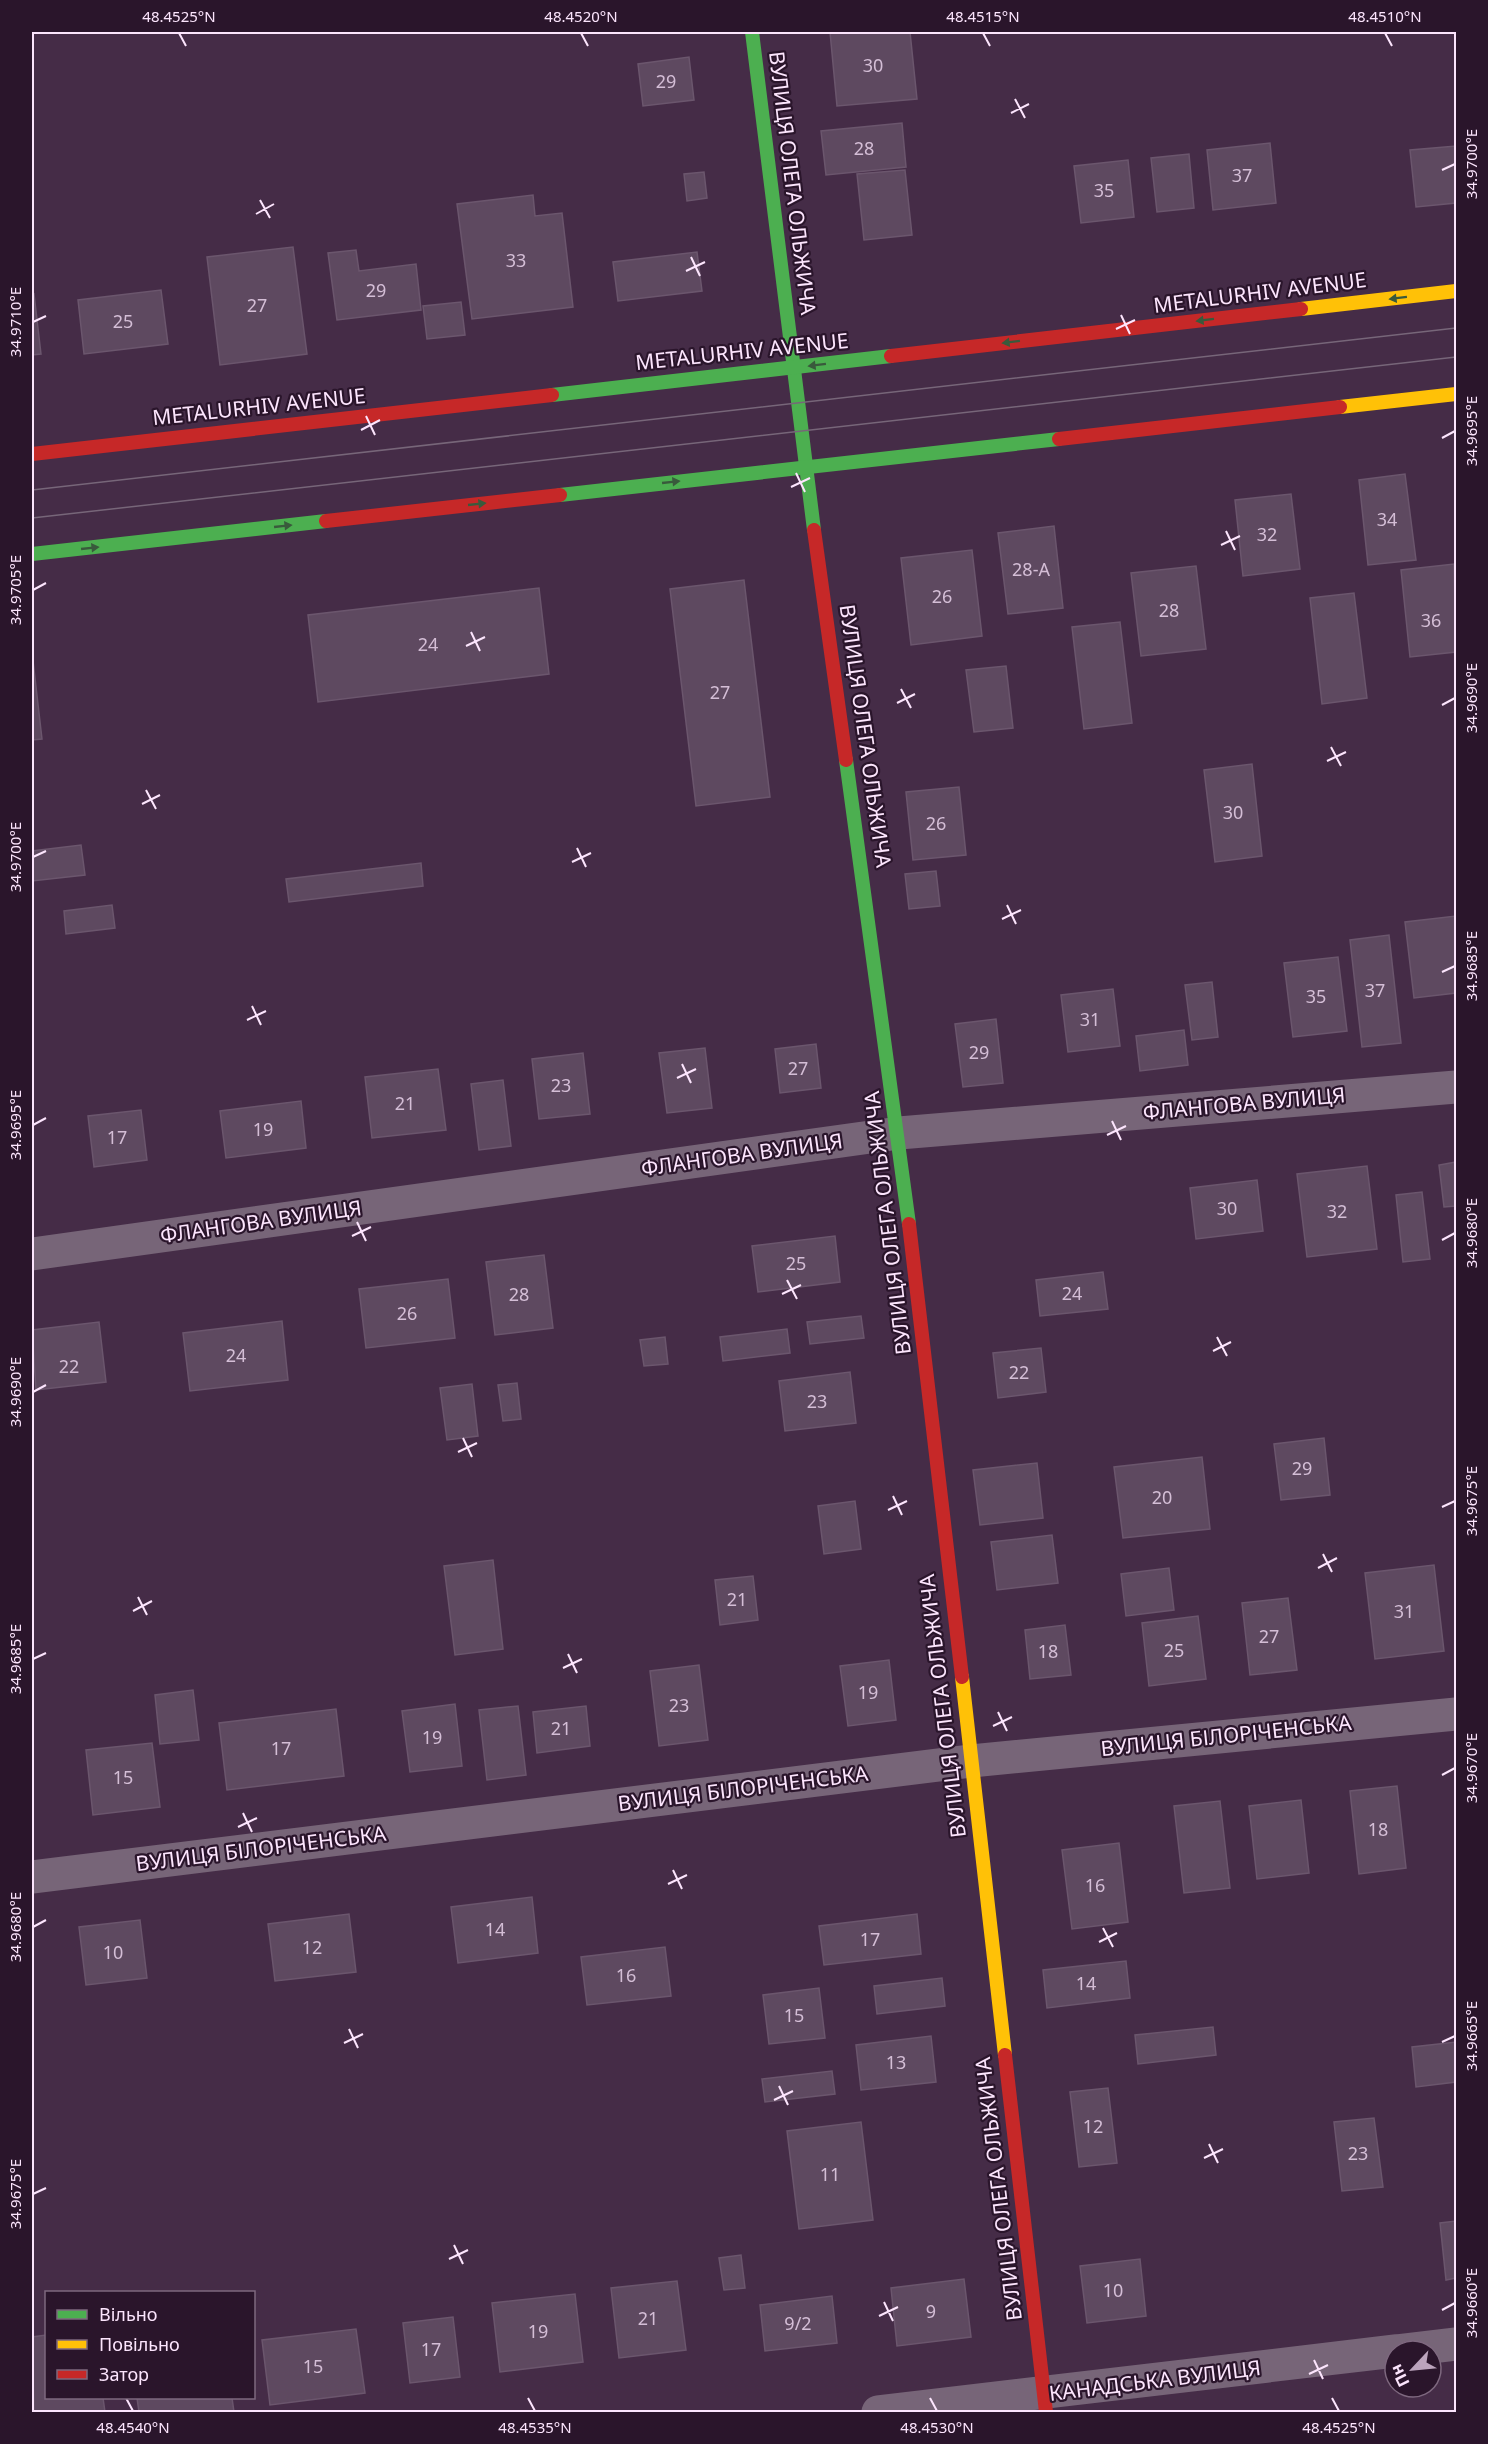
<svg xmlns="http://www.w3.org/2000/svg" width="1488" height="2444" font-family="'Noto Sans',sans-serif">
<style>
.building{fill:#5e4960;stroke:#6b566d;stroke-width:1.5}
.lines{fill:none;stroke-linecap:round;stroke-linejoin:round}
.street{stroke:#776578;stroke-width:33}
.fast{stroke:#4caf50;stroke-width:14}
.slow{stroke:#ffc107;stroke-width:14}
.jam{stroke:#c62828;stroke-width:14}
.tram{stroke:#776679;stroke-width:1.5}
.oneway{fill:#395a3c}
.ticks{fill:none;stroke:#fce5fd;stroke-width:2}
.labels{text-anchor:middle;stroke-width:4.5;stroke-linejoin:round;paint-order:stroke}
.number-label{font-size:18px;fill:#d4bed6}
.street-label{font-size:21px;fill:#fce5fd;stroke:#2a152b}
.neatline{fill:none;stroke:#fce5fd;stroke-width:2}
.ticks-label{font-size:15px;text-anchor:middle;fill:#fce5fd}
</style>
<rect width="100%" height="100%" fill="#452c47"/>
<!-- building -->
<g class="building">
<path d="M818 32H910L917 99 837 106 830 32Z"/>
<path d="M689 57 694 100 643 106 638 64Z"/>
<path d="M902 123 906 167 826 175 821 131Z"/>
<path d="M1270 143 1276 203 1213 210 1207 150Z"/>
<path d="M1456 146V203L1416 207 1410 150Z"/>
<path d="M1189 154 1194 208 1157 212 1151 158Z"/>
<path d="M1128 160 1134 217 1081 223 1074 166Z"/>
<path d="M905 170 912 235 864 240 857 174Z"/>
<path d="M704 172 707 198 687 201 684 174Z"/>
<path d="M533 195 535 216 562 213 573 307 472 319 457 204Z"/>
<path d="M293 247 307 354 220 365 207 257Z"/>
<path d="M356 250 359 271 416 264 421 310 337 320 328 253Z"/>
<path d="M697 252 702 291 618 301 613 262Z"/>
<path d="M161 290 168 344 84 354 78 300Z"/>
<path d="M34 294 41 354 32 355V295Z"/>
<path d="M461 302 465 335 427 339 423 306Z"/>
<path d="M1405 474 1416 560 1368 565 1359 480Z"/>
<path d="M1291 494 1300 569 1243 576 1235 500Z"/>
<path d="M1054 526 1063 608 1008 614 998 533Z"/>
<path d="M972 550 982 636 911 645 901 558Z"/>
<path d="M1454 564 1456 652 1410 657 1401 570Z"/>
<path d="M1196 566 1206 649 1141 656 1131 573Z"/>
<path d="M744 580 770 797 696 806 670 589Z"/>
<path d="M539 588 549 674 318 702 308 615Z"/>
<path d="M1354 593 1367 698 1322 704 1310 598Z"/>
<path d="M1120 622 1132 723 1084 729 1072 627Z"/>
<path d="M32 652 42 739 32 740Z"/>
<path d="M1006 666 1013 728 974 732 966 670Z"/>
<path d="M1252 764 1262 856 1215 862 1204 770Z"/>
<path d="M959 787 966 855 913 860 906 792Z"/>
<path d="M81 845 85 875 32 881V851Z"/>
<path d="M421 863 423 886 289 902 286 879Z"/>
<path d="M936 871 940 906 909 909 905 874Z"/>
<path d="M112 905 115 928 66 934 64 911Z"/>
<path d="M1456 916V993L1414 998 1405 922Z"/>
<path d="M1389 935 1401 1043 1362 1047 1350 940Z"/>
<path d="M1338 957 1347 1031 1293 1037 1284 963Z"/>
<path d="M1212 982 1218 1037 1192 1040 1185 985Z"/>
<path d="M1113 989 1120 1046 1068 1052 1061 995Z"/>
<path d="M996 1019 1003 1083 963 1087 955 1024Z"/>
<path d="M1184 1030 1188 1065 1140 1071 1136 1036Z"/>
<path d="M816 1044 821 1088 780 1093 775 1049Z"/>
<path d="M705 1048 712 1108 667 1113 659 1053Z"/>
<path d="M583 1053 590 1114 539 1119 532 1059Z"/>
<path d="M438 1069 446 1130 372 1138 365 1077Z"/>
<path d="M503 1080 511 1146 479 1150 471 1084Z"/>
<path d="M301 1101 306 1148 226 1158 220 1111Z"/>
<path d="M141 1110 147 1160 94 1167 88 1116Z"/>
<path d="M1456 1162V1206L1444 1207 1439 1165Z"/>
<path d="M1367 1166 1377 1249 1307 1257 1297 1174Z"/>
<path d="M1257 1180 1263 1231 1196 1239 1190 1188Z"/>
<path d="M1422 1192 1430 1259 1403 1262 1396 1195Z"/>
<path d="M835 1236 840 1282 758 1292 752 1246Z"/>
<path d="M544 1255 553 1328 495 1335 486 1262Z"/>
<path d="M1103 1272 1108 1309 1040 1316 1036 1280Z"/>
<path d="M448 1279 455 1338 366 1348 359 1289Z"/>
<path d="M861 1316 864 1338 810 1344 807 1322Z"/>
<path d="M282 1321 288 1380 190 1391 183 1333Z"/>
<path d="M99 1322 106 1382 36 1390 32 1330Z"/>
<path d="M787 1329 790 1353 723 1361 720 1337Z"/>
<path d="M665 1337 668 1364 644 1366 640 1340Z"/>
<path d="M1041 1348 1046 1392 998 1398 993 1353Z"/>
<path d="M850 1372 856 1423 785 1431 779 1381Z"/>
<path d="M517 1383 521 1419 503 1421 498 1385Z"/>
<path d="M472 1384 478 1436 447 1440 440 1388Z"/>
<path d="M1324 1438 1330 1495 1281 1500 1274 1444Z"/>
<path d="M1202 1457 1210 1529 1123 1538 1114 1467Z"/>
<path d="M1037 1463 1043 1518 980 1525 973 1470Z"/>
<path d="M855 1501 861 1549 824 1554 818 1506Z"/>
<path d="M1052 1535 1058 1583 997 1590 991 1542Z"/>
<path d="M493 1560 503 1649 455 1655 444 1566Z"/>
<path d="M1434 1565 1444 1651 1375 1659 1365 1573Z"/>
<path d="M1169 1568 1174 1610 1126 1616 1121 1574Z"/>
<path d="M753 1576 758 1620 720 1625 715 1580Z"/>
<path d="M1288 1598 1297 1670 1250 1675 1242 1603Z"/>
<path d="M1198 1616 1206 1679 1149 1686 1142 1623Z"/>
<path d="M1065 1625 1071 1675 1030 1679 1025 1630Z"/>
<path d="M889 1660 896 1720 848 1726 840 1666Z"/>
<path d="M699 1665 708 1740 659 1746 650 1671Z"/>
<path d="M193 1690 199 1740 160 1744 155 1695Z"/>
<path d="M455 1704 462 1766 410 1772 402 1711Z"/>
<path d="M518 1706 526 1775 487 1780 479 1710Z"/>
<path d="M586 1706 590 1746 537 1753 533 1712Z"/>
<path d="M336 1709 344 1776 227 1790 219 1723Z"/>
<path d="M152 1743 160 1807 93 1815 86 1750Z"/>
<path d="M1397 1786 1406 1868 1359 1874 1350 1791Z"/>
<path d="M1301 1800 1309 1873 1257 1879 1249 1806Z"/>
<path d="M1220 1801 1230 1888 1184 1893 1174 1806Z"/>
<path d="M1119 1843 1128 1922 1072 1929 1062 1850Z"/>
<path d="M532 1897 538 1953 458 1963 451 1907Z"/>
<path d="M349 1914 356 1972 275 1981 268 1924Z"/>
<path d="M917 1914 921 1954 824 1965 819 1926Z"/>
<path d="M140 1920 147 1978 86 1985 79 1927Z"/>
<path d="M665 1947 671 1996 587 2005 581 1957Z"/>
<path d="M1126 1961 1130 1998 1047 2008 1043 1970Z"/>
<path d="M942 1978 945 2006 877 2014 874 1986Z"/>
<path d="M819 1988 825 2038 769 2044 763 1995Z"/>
<path d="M1213 2027 1216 2055 1138 2064 1135 2035Z"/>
<path d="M931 2036 936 2082 861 2090 856 2045Z"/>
<path d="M1456 2042V2082L1416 2087 1412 2047Z"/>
<path d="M832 2071 835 2094 765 2102 762 2079Z"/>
<path d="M1108 2088 1117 2163 1079 2167 1070 2092Z"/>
<path d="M1374 2118 1383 2187 1342 2191 1334 2122Z"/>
<path d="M861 2122 873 2220 799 2229 787 2131Z"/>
<path d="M1456 2221V2278L1446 2280 1440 2223Z"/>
<path d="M741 2255 745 2288 724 2290 719 2258Z"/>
<path d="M1140 2259 1146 2316 1087 2323 1080 2266Z"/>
<path d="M964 2279 971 2337 897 2346 891 2288Z"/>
<path d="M677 2281 686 2350 619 2358 611 2288Z"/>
<path d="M575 2294 583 2362 500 2372 492 2303Z"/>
<path d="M832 2296 837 2343 765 2351 760 2305Z"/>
<path d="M453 2317 460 2377 410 2383 403 2323Z"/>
<path d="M356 2329 365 2393 270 2405 262 2340Z"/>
<path d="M46 2335V2398H103L105 2412H34L32 2337Z"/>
<path d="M137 2398H232L234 2412H139Z"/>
</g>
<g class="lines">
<!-- street -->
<g class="street">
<path d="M32 1254 899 1133 1456 1087"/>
<path d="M32 1877 971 1761 1456 1714"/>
<path d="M1397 2351 1456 2344"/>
<path d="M878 2412 1395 2351"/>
</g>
<!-- fast -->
<g class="fast">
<path d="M752 32 814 530"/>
<path d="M552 395 891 356"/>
<path d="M560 495 1059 439"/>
<path d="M32 554 326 521"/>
<path d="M846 760 909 1224"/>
</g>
<!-- slow -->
<g class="slow">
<path d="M1301 309 1456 291"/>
<path d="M1340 407 1456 394"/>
<path d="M962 1677 1005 2055"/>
</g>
<!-- jam -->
<g class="jam">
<path d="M891 356 1301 309"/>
<path d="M1059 439 1340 407"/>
<path d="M32 454 552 395"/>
<path d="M326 521 560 495"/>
<path d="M814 530 846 760"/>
<path d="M909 1224 962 1677"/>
<path d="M1005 2055 1046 2412"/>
</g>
<!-- tram -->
<g class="tram">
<path d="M32 490 1456 328"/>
<path d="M32 518 1456 357"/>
</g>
</g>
<!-- one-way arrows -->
<defs><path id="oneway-solid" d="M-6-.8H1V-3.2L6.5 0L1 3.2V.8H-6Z" transform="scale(1.5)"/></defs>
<g class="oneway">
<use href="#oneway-solid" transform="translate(1398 298) rotate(173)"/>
<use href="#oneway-solid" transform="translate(1205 320) rotate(173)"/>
<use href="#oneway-solid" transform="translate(1011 342) rotate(173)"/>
<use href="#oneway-solid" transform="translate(817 365) rotate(173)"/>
<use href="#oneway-solid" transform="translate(671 482) rotate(-6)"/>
<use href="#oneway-solid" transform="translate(477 504) rotate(-6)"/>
<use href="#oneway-solid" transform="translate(283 526) rotate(-6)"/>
<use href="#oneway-solid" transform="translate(90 548) rotate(-6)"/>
</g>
<!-- ticks -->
<path class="ticks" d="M179 33 186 46M581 33 588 46M983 33 990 46M1385 33 1392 46M1015 99 1025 118M1011 113 1029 104M1442 170 1455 164M260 200 270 218M256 214 274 204M691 257 700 276M686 271 705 262M1121 315 1130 334M33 322 46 316M1116 329 1135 320M366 416 375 435M361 430 380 420M1442 438 1455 431M796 473 805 492M791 487 810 478M1226 531 1235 550M1221 545 1240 536M33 590 46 583M471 632 480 651M466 646 485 637M901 689 911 708M897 703 915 694M1442 705 1455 698M1331 747 1341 766M1327 761 1346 752M146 790 156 809M142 804 160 795M577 848 586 867M33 857 46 851M572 862 591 853M1007 905 1016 924M1002 919 1021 910M1442 972 1455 966M252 1006 261 1025M247 1020 266 1011M682 1064 691 1083M677 1078 696 1069M1112 1121 1121 1140M33 1125 46 1118M1107 1135 1126 1126M357 1222 366 1241M352 1236 371 1227M1442 1240 1455 1233M787 1280 797 1299M782 1294 801 1285M1217 1337 1227 1356M1213 1351 1231 1342M33 1392 46 1385M463 1438 472 1457M458 1452 477 1443M893 1496 902 1515M1442 1507 1455 1501M888 1510 907 1501M1323 1554 1332 1572M1318 1568 1337 1558M138 1597 147 1615M133 1611 152 1601M568 1654 577 1673M33 1659 46 1653M563 1668 582 1659M998 1712 1007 1731M993 1726 1012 1717M1442 1775 1455 1768M243 1813 252 1832M238 1827 257 1818M673 1870 682 1889M668 1884 687 1875M33 1927 46 1920M1103 1928 1113 1947M1099 1942 1117 1933M349 2029 358 2048M1442 2042 1455 2036M344 2043 363 2034M779 2086 788 2105M774 2100 793 2091M1209 2144 1218 2163M1204 2158 1223 2149M33 2194 46 2188M454 2245 463 2264M449 2259 468 2250M884 2302 893 2321M1442 2310 1455 2303M879 2316 898 2307M1314 2360 1323 2379M1309 2374 1328 2365M126 2398 133 2411M528 2398 535 2411M930 2398 937 2411M1332 2398 1339 2411"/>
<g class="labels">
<!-- number labels -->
<g class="number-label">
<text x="873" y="72">30</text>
<text x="666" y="88">29</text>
<text x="864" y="155">28</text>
<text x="1242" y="182">37</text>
<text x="1104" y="197">35</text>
<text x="516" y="267">33</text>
<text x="376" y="297">29</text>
<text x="257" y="312">27</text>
<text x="123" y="328">25</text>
<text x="1387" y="526">34</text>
<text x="1267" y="541">32</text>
<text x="1031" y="576">28-А</text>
<text x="942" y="603">26</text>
<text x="1169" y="617">28</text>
<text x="1431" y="627">36</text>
<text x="428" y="651">24</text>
<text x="720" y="699">27</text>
<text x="1233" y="819">30</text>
<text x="936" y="830">26</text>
<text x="1375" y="997">37</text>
<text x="1316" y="1003">35</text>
<text x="1090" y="1026">31</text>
<text x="979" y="1059">29</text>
<text x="798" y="1075">27</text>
<text x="561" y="1092">23</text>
<text x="405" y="1110">21</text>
<text x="263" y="1136">19</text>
<text x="117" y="1144">17</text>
<text x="1227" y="1215">30</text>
<text x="1337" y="1218">32</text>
<text x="796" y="1270">25</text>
<text x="1072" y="1300">24</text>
<text x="519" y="1301">28</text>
<text x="407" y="1320">26</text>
<text x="236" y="1362">24</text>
<text x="69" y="1373">22</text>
<text x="1019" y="1379">22</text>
<text x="817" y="1408">23</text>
<text x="1302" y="1475">29</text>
<text x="1162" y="1504">20</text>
<text x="737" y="1606">21</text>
<text x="1404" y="1618">31</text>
<text x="1269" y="1643">27</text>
<text x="1174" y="1657">25</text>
<text x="1048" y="1658">18</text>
<text x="868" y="1699">19</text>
<text x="679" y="1712">23</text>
<text x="561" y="1735">21</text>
<text x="432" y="1744">19</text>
<text x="281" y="1755">17</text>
<text x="123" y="1784">15</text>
<text x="1378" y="1836">18</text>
<text x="1095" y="1892">16</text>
<text x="495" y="1936">14</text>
<text x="870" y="1946">17</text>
<text x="312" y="1954">12</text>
<text x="113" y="1959">10</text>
<text x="626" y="1982">16</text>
<text x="1086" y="1990">14</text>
<text x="794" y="2022">15</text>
<text x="896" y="2069">13</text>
<text x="1093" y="2133">12</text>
<text x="1358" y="2160">23</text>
<text x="830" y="2181">11</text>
<text x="1113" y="2297">10</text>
<text x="931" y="2318">9</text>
<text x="648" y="2325">21</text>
<text x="798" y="2330">9/2</text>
<text x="538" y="2338">19</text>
<text x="431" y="2356">17</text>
<text x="313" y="2373">15</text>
</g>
<!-- street labels -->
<g class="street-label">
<text transform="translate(792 183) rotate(83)" y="7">ВУЛИЦЯ ОЛЕГА ОЛЬЖИЧА</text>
<text transform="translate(1260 293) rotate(-7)" y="7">METALURHIV AVENUE</text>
<text transform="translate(742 352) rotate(-6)" y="7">METALURHIV AVENUE</text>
<text transform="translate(259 407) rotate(-6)" y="7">METALURHIV AVENUE</text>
<text transform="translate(865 736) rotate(82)" y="7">ВУЛИЦЯ ОЛЕГА ОЛЬЖИЧА</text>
<text transform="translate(1244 1104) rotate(-5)" y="7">ФЛАНГОВА ВУЛИЦЯ</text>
<text transform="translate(742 1155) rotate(-8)" y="7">ФЛАНГОВА ВУЛИЦЯ</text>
<text transform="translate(261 1222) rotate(-8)" y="7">ФЛАНГОВА ВУЛИЦЯ</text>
<text transform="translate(888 1223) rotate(-97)" y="7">ВУЛИЦЯ ОЛЕГА ОЛЬЖИЧА</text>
<text transform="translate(943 1706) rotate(-97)" y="7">ВУЛИЦЯ ОЛЕГА ОЛЬЖИЧА</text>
<text transform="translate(1226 1736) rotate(-6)" y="7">ВУЛИЦЯ БІЛОРІЧЕНСЬКА</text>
<text transform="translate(743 1789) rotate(-7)" y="7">ВУЛИЦЯ БІЛОРІЧЕНСЬКА</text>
<text transform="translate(261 1849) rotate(-7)" y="7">ВУЛИЦЯ БІЛОРІЧЕНСЬКА</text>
<text transform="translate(999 2189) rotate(-97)" y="7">ВУЛИЦЯ ОЛЕГА ОЛЬЖИЧА</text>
<text transform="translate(1155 2381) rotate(-7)" y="7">КАНАДСЬКА ВУЛИЦЯ</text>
</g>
</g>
<!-- border -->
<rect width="1488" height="2444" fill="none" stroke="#2a152b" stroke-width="66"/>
<!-- legend -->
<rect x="45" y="2291" width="210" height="108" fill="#2a152b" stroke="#7e687f" stroke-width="1.5"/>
<rect x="57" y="2310" width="30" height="9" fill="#4caf50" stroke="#7e687f" stroke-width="1.5"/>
<text x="99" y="2321" font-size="18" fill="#fce5fd">Вільно</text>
<rect x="57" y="2340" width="30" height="9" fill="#ffc107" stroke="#7e687f" stroke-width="1.5"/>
<text x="99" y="2351" font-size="18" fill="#fce5fd">Повільно</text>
<rect x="57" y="2370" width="30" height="9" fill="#c62828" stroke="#7e687f" stroke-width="1.5"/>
<text x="99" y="2381" font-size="18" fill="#fce5fd">Затор</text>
<!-- north arrow -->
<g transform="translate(1413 2369) rotate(244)"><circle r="28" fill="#2a152b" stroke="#7e687f" stroke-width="1.5"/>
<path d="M0-4.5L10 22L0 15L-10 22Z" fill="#bca4bd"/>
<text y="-9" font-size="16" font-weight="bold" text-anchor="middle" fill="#fce5fd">Пн</text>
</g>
<rect x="33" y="33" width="1422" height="2378" class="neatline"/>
<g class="ticks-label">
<text x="179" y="22">48.4525°N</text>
<text x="581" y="22">48.4520°N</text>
<text x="983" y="22">48.4515°N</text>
<text x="1385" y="22">48.4510°N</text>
<text transform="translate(1472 164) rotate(-90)" y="5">34.9700°E</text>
<text transform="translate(16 322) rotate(-90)" y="5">34.9710°E</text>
<text transform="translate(1472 431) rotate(-90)" y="5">34.9695°E</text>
<text transform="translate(16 590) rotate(-90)" y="5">34.9705°E</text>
<text transform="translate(1472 698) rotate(-90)" y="5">34.9690°E</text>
<text transform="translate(16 857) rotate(-90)" y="5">34.9700°E</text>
<text transform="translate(1472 966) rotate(-90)" y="5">34.9685°E</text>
<text transform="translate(16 1125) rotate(-90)" y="5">34.9695°E</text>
<text transform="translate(1472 1233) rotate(-90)" y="5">34.9680°E</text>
<text transform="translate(16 1392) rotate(-90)" y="5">34.9690°E</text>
<text transform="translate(1472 1501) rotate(-90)" y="5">34.9675°E</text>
<text transform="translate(16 1659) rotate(-90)" y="5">34.9685°E</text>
<text transform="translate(1472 1768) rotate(-90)" y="5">34.9670°E</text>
<text transform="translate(16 1927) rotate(-90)" y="5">34.9680°E</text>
<text transform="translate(1472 2036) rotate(-90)" y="5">34.9665°E</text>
<text transform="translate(16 2194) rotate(-90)" y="5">34.9675°E</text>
<text transform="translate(1472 2303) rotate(-90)" y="5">34.9660°E</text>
<text x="133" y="2433">48.4540°N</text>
<text x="535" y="2433">48.4535°N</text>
<text x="937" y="2433">48.4530°N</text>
<text x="1339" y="2433">48.4525°N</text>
</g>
</svg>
